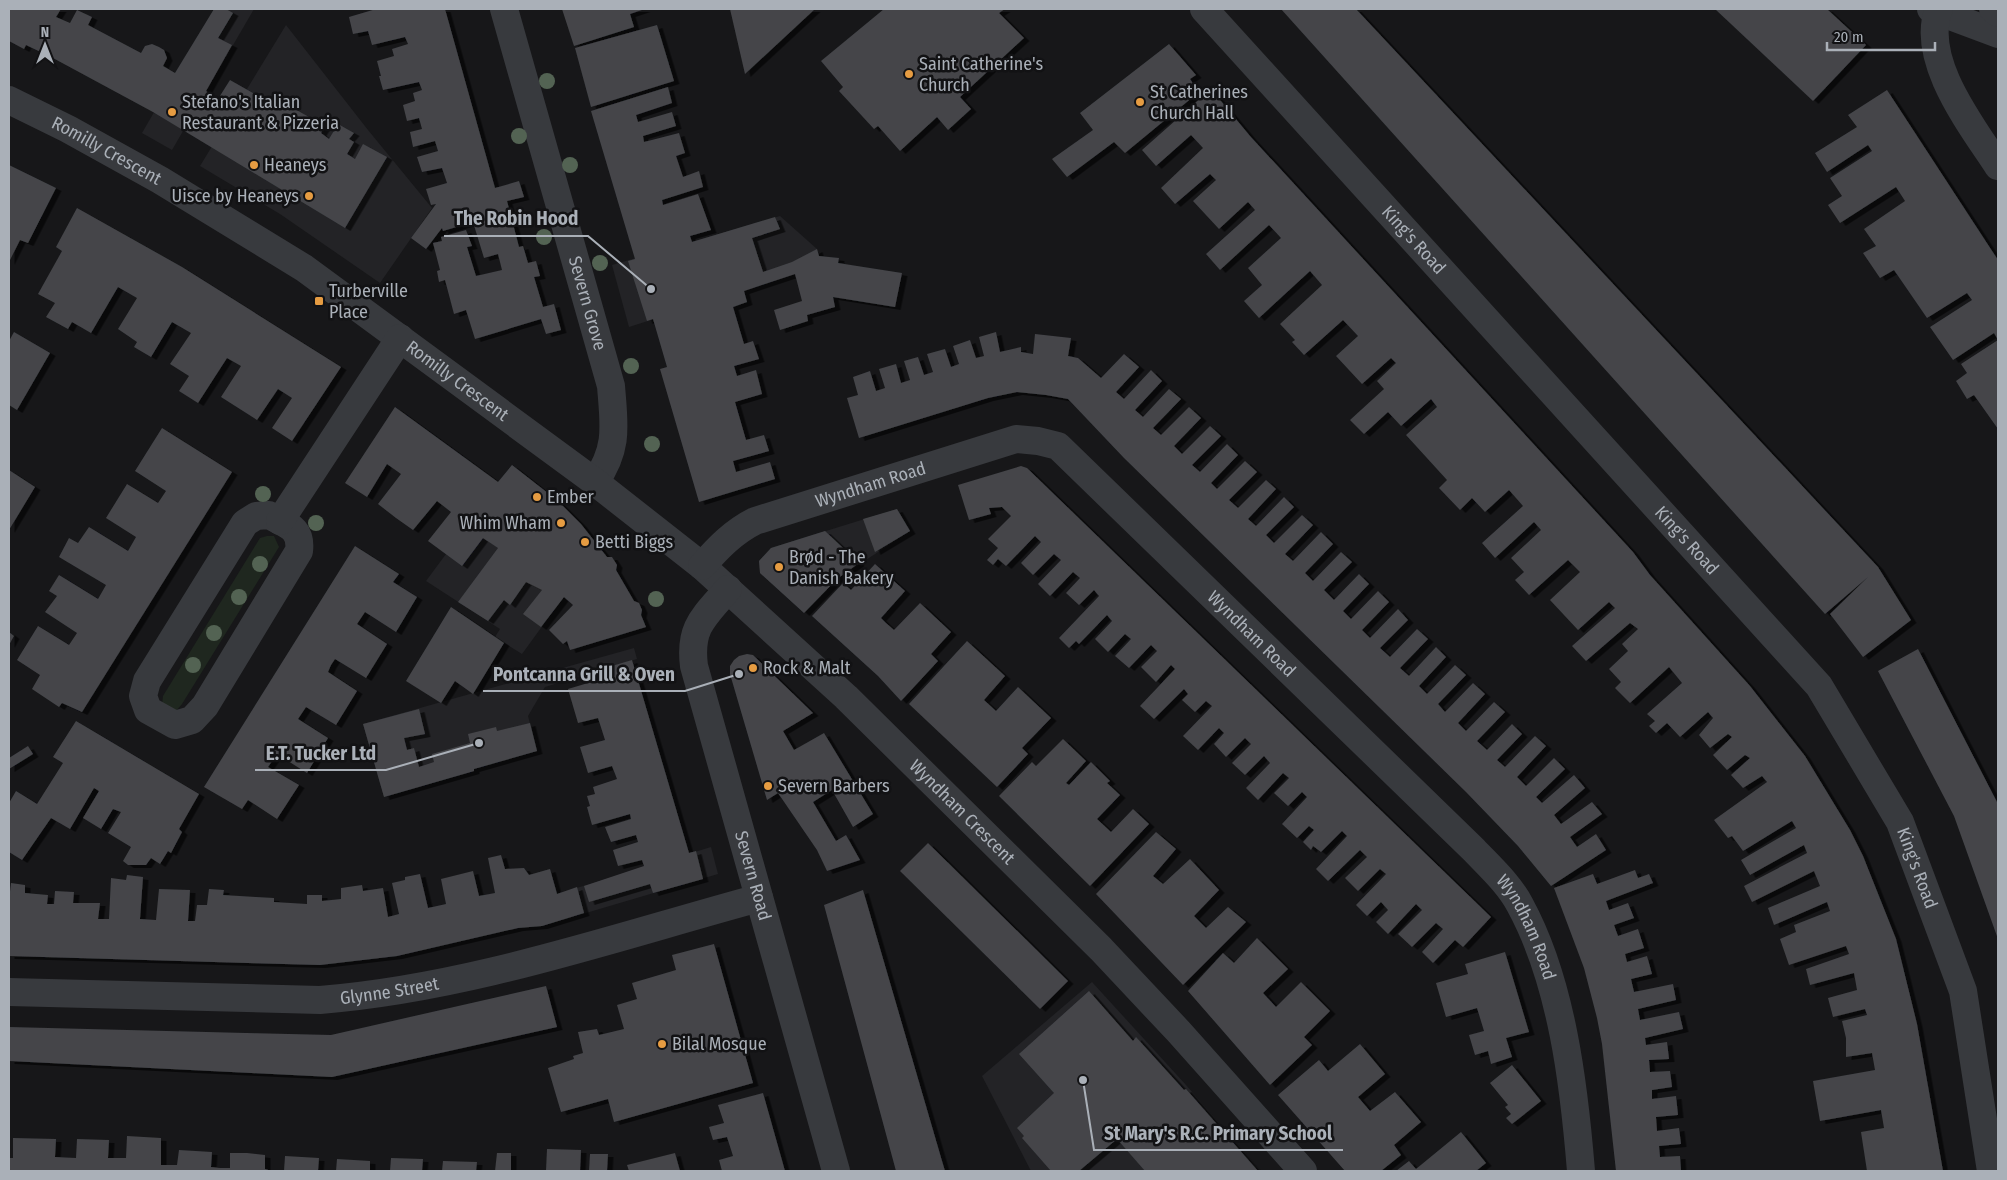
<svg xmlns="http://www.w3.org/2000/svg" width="2007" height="1180" font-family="'Fira Sans Condensed',sans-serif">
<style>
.built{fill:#232326}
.green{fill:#1f271f}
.building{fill:#444549;filter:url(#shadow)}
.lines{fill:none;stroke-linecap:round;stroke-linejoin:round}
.minor{stroke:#383a3e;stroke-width:28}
.tree{fill:#536353}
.poi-dot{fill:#e69c42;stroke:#121214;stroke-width:2}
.labels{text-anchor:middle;stroke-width:5;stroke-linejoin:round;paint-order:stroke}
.poi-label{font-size:18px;fill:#aab0b8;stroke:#121214;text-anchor:start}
.street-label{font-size:18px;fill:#aab0b8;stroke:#121214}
.leader{fill:none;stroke:#aab0b8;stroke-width:2}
.callout-dot{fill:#aab0b8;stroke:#121214;stroke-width:2}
.callout-label{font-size:19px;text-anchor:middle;font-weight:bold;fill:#aab0b8;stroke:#121214;stroke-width:5;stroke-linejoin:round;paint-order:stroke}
</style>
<defs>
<filter id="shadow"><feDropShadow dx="5.5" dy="3" stdDeviation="0" flood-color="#0009"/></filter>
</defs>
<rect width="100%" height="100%" fill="#171719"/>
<!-- built -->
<g class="built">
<path d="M214 9H254L172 150 142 133Z"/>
<path d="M286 25 368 130 432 208 380 283 280 214 200 166Z"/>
<path d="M780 216 817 249 821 266 629 327 612 265Z"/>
<path d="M512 465 558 501 600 547 522 654 495 637 500 629 426 581Z"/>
<path d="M897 509 910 531 837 579 804 613 760 573 759 561 771 548Z"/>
<path d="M634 648 637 659 545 687 528 716 537 751 474 768V771L384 797 363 724Z"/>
<path d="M711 847 718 874 542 926 529 875 550 869 557 894Z"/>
<path d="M1092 982 1186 1085 1261 1171H1031L982 1076Z"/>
</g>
<!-- green -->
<path class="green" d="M267 536H274L279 547 182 704 176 711 162 705 163 696 260 538Z"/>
<!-- building -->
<g class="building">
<path d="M9 9H61L56 17 70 23 77 10 92 17 88 25 141 53 145 46 152 44 159 47 164 50 167 58 163 66 175 73 214 9H226L233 13 218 38 232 45 206 91 218 99 230 80 262 98 260 102 271 108 277 99 325 126 321 133 329 139 338 124 354 133 349 139 354 142 347 154 355 159 363 144 387 157 345 228 153 112 53 58 26 45 24 49 9 41V18L10 14H9Z"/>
<path d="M376 9H445L495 188 519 181 524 197 507 201 519 247 523 246 528 263 536 261 540 276 534 277 543 307 554 304 561 330 546 334 541 319 475 339 466 310 454 314 445 280 439 282 437 271 440 270 433 243 442 241 441 237 466 230 472 246 467 247 476 276 502 270 498 254 484 258 473 222 443 231 442 228 426 249 411 238 436 204 431 205 426 189 447 183 442 168 422 172 417 157 438 151 435 141 413 147 410 132 422 129 419 118 407 121 403 105 415 101 413 93 422 90 419 82 383 90 379 76H381L377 61 394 56 392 49 408 44 405 37 372 45 368 31 353 34 349 17Z"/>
<path d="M562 9H645L630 14 634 27 574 46Z"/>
<path d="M730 9H815L745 74Z"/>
<path d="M884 9H1005L999 13 1024 38 960 97 971 109 948 130 937 117 900 151 878 126 874 129 839 91 843 87 821 61Z"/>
<path d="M1281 9H1356L1878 567 1911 620 1863 657 1830 614 1868 577 1825 614Z"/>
<path d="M1715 9H1827L1866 45 1813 101Z"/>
<path d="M657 25 674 81 591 107 575 48Z"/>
<path d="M1169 44 1196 75 1190 79 1199 92 1125 153 1114 142 1067 177 1052 159 1093 130 1080 113Z"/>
<path d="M668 87 672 103 636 115 638 122 672 112 676 126 643 136 644 142 679 133 685 153 676 156 683 177 699 171 703 187 662 200 663 205 698 194 711 230 690 236 692 242 775 217 780 229 752 238 763 272 792 262 817 249 819 256 839 258 838 263 902 273 895 307 833 297 835 307 807 315 808 321 780 330 774 310 802 301 795 274 744 291 747 302 733 307 744 344 753 341 759 359 734 366 737 376 756 370 762 394 735 402 746 440 764 435 769 451 733 461 736 472 770 462 775 479 699 502 660 369 667 367 653 319 647 321 628 261 635 259 591 111Z"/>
<path d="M1211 89 1250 136 1633 552 1650 575 1750 686 1805 756 1850 830 1863 856 1896 939 1917 1024 1943 1171H1892L1891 1170 1867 1171 1861 1132 1884 1128 1881 1110 1820 1121 1813 1081 1875 1070 1872 1053 1846 1057V1038L1842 1021 1867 1015 1865 1009 1833 1017 1828 998 1857 990 1854 973 1810 985 1806 969 1849 954 1846 946 1789 965 1780 939 1796 932 1794 925 1830 911 1827 902 1774 925 1768 908 1820 886 1814 871 1752 902 1744 886 1807 853 1804 845 1750 875 1741 860 1796 828 1792 821 1743 851 1732 836 1728 838 1714 820 1767 782 1762 776 1743 788 1731 775 1750 758 1745 755 1727 770 1713 755 1732 737 1728 734 1710 748 1699 735 1713 718 1708 712 1680 737 1667 723 1656 733 1649 726 1655 721 1647 714 1682 683 1669 667 1630 703 1615 688 1621 682 1609 669 1628 651 1622 644 1638 629 1630 623 1586 661 1572 646 1615 608 1609 602 1578 630 1550 600 1580 572 1568 560 1529 595 1515 580 1524 572 1511 558 1541 530 1534 522 1495 558 1482 543 1523 506 1509 490 1485 512 1472 498 1460 510 1439 488 1447 480 1406 435 1437 407 1431 399 1401 426 1388 412 1364 434 1350 420 1384 389 1377 381 1396 363 1391 358 1362 384 1336 356 1358 336 1343 320 1304 355 1292 342 1295 340 1280 324 1322 285 1310 271 1259 318 1244 301 1262 285 1248 268 1281 238 1269 225 1220 270 1206 254 1255 210 1248 202 1219 229 1193 201 1216 180 1210 174 1175 204 1161 188 1203 148 1191 135 1156 166 1142 150Z"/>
<path d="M1887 90 1998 260V340L1994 333 1953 360 1930 327 1972 300 1967 293 1927 318 1894 270 1880 278 1863 253 1876 246 1864 229 1905 201 1896 187 1840 223 1828 205 1842 196 1830 178 1872 151 1868 145 1827 172 1815 153 1857 127 1848 115Z"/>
<path d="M9 165 56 188 28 243 20 240 9 262Z"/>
<path d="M77 208 182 267 341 367 292 441 272 428 292 398 278 389 257 420 221 397 241 366 227 358 198 403 179 391 189 376 170 364 191 333 172 322 151 357 134 347 137 342 118 329 137 298 118 287 91 333 72 322 68 329 46 317 55 303 38 294 62 251 56 247Z"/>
<path d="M14 332 50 353 17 410 9 405V341Z"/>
<path d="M996 332 1000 352 1021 347V352L1033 354 1035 334 1071 338 1068 356 1078 358 1101 378 1124 354 1139 367 1116 392 1124 399 1151 370 1162 381 1135 410 1143 417 1169 389 1181 399 1153 428 1161 435 1189 407 1201 418 1174 446 1182 454 1210 426 1221 436 1192 465 1200 472 1227 444 1238 455 1211 483 1217 489 1245 461 1257 472 1229 500 1238 508 1266 480 1276 489 1248 519 1256 526 1284 497 1294 507 1266 535 1274 543 1302 515 1313 525 1285 554 1293 561 1321 532 1333 544 1305 573 1313 581 1341 552 1352 562 1324 590 1334 600 1359 574 1369 584 1343 611 1351 619 1378 591 1389 602 1362 630 1370 638 1398 609 1408 620 1380 648 1390 657 1417 629 1428 639 1400 668 1409 676 1436 647 1446 657 1419 686 1427 694 1455 665 1466 675 1438 704 1445 712 1473 683 1485 694 1458 723 1466 731 1494 702 1505 712 1477 741 1487 750 1512 724 1522 734 1497 760 1505 767 1535 736 1546 746 1517 777 1526 786 1554 758 1565 769 1536 797 1542 803 1574 775 1585 788 1554 815 1561 824 1592 802 1602 814 1570 837 1577 847 1596 834 1606 850 1551 886 1518 846 1466 792 1124 458 1068 399 1046 395 1017 392 988 398 859 438 847 398 858 395 853 377 870 371 876 391 885 388 879 369 896 364 901 383 910 380 904 361 918 357 924 375 933 372 927 354 945 349 951 367 959 364 953 346 970 340 976 358 984 356 979 337Z"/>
<path d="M1998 340V429L1974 395 1967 399 1956 381 1967 373 1961 364Z"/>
<path d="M395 407 498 482 512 465 558 501 581 524 607 557H612L617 565 616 570 634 601 639 603 642 610 641 615 646 627 570 650 567 641 563 644 549 630 573 605 564 597 541 627 523 614 542 590 526 582 510 605 504 600 488 621 458 602 498 548 483 538 462 566 428 541 451 512 437 501 413 530 396 518 378 504 401 474 387 464 367 497 345 483Z"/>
<path d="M162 428 232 472 82 712 62 703 59 707 32 689 40 675 17 660 38 626 69 645 77 633 45 612 57 596 49 591 59 575 98 599 106 585 59 557 69 538 78 543 89 527 128 551 136 537 106 518 127 484 158 503 166 491 135 471Z"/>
<path d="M1021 466 1027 468 1491 917 1463 947 1455 940 1433 963 1422 952 1443 929 1436 923 1412 947 1398 934 1422 910 1416 904 1388 934 1376 922 1388 910 1381 902 1367 916 1356 905 1386 874 1380 869 1358 891 1345 878 1367 857 1360 850 1328 881 1316 869 1347 836 1342 831 1321 852 1313 846 1311 850 1303 842 1314 830 1309 826 1297 838 1282 824 1307 797 1302 792 1288 806 1274 793 1289 778 1283 773 1258 800 1246 788 1270 763 1264 756 1245 775 1232 763 1251 744 1245 738 1226 757 1214 744 1224 733 1219 728 1198 750 1183 736 1212 706 1206 701 1195 712 1182 700 1188 694 1184 689 1154 719 1140 706 1175 669 1171 665 1156 682 1141 667 1157 651 1151 645 1129 668 1115 656 1131 639 1125 634 1108 652 1095 639 1112 621 1107 615 1079 644 1076 641 1069 648 1059 638 1099 596 1094 590 1079 605 1066 593 1080 578 1073 572 1050 596 1038 584 1061 560 1054 554 1033 575 1021 563 1041 542 1035 536 1006 566 998 559 993 565 987 560 998 548 988 539 1011 516 1002 507 989 508 991 514 969 520 958 485Z"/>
<path d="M9 470 35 487 9 530Z"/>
<path d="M897 509 910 531 875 552 863 519Z"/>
<path d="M825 531 859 563 837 579 804 613 760 573 759 561 771 548Z"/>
<path d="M355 546 399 574 393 582 417 597 396 632 365 612 357 624 387 644 366 678 335 659 331 665 328 672 357 691 336 725 306 707 298 719 328 738 307 773 277 754 268 767 299 785 277 819 248 800 242 809 204 787Z"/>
<path d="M875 564 905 591 881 618 886 623 894 630 920 603 951 632 931 654 938 661 901 701 878 676 812 616 843 583 851 590Z"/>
<path d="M451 607 504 643 473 694 455 681 441 703 406 681Z"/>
<path d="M9 632 14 636 9 645Z"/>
<path d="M967 641 1005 676 984 700 996 711 1018 687 1051 718 1022 748 1028 754 997 787 909 704Z"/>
<path d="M1918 649 1998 804V939L1954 816 1878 671Z"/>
<path d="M747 654 753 655 813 713 783 731 794 750 824 733 873 814 853 827 832 790 813 802 836 841 846 835 860 860 827 871 817 850 778 793 767 800 730 674V666L734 660 739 656Z"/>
<path d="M632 660 689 853 696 851 703 879 653 893 650 884 589 902 584 886 644 866 642 860 618 866 613 850 638 842 636 835 611 842 605 827 631 819 630 814 592 825 587 807 590 806 587 796 595 794 593 787 617 779 612 766 588 773 580 747 605 740 598 718 578 723 568 689 588 683 585 674Z"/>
<path d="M419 709 425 734 404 738 407 750 414 748 419 767 434 762 432 754 470 743 468 734 496 727 497 731 530 723 537 751 474 769V771L384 797 363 724Z"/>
<path d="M76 721 199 794 179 829 182 832 171 853 168 851 160 864 151 858 146 865H128L123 861 131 847 108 833 121 812 113 809 101 829 83 818 99 791 94 788 70 829 51 818 22 860 9 852V803L16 791 37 804 63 763 53 757Z"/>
<path d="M1063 739 1086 761 1066 783 1069 785 1091 762 1110 781 1107 783 1120 795 1097 819 1111 832 1133 809 1149 824 1090 886 999 796 1032 762 1036 766Z"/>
<path d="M28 746 33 754 9 769V758Z"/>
<path d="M1156 832 1176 849 1153 876 1163 884 1190 859 1219 890 1194 916 1206 928 1228 907 1246 922 1183 985 1096 894Z"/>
<path d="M928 843 1068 981 1040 1009 900 871Z"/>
<path d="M501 855 505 869 524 868 529 875 550 869 557 894 577 887 584 913 542 926 518 928 397 956 320 965 9 956V900L11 883 25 885V893L48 895 47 904H54L55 891 74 892 73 903H100L98 919H109L111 878 126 880 127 875 143 877 140 919 156 920 159 889 190 890 188 921H195L197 905H207L209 889 224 890 223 895 274 898V902L307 904V895H322V901L341 899V888L362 885 363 891 383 888 388 917 399 914 392 883 405 880V877L420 874 428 908 446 904 441 879 473 871 479 896 495 893 488 858Z"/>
<path d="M1635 870 1638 878 1649 874 1653 883 1606 901 1609 910 1628 903 1634 918 1614 925 1618 936 1638 929 1644 948 1625 954 1627 962 1647 956 1652 974 1631 979 1634 992 1673 984 1676 1000 1638 1009 1640 1020 1679 1012 1683 1029 1645 1038 1646 1045 1667 1042 1669 1059 1649 1060 1650 1072 1670 1071 1672 1087 1652 1090V1099L1676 1096 1678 1115 1656 1117 1657 1131 1679 1128 1681 1144 1659 1146 1660 1157 1680 1156 1681 1171H1616L1602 1044 1597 1018 1584 968 1554 888 1593 874 1597 884Z"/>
<path d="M863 890 942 1161 945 1171H896L824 905Z"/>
<path d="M1257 938 1288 969 1263 993 1276 1007 1301 982 1330 1011 1304 1037 1312 1045 1270 1085 1188 991 1223 953 1234 963Z"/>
<path d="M714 944 753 1083 614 1122 608 1099 561 1112 548 1068 574 1059 573 1056 583 1053 578 1032 597 1029 599 1035 624 1029 617 1005 637 999 632 983 676 970 672 955Z"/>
<path d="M1505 952 1529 1032 1506 1038 1512 1057 1491 1064 1488 1051 1475 1055 1469 1035 1484 1031 1477 1008 1446 1017 1436 983 1468 974 1465 964Z"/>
<path d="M546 986 557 1027 332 1077 9 1061V1027L331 1035Z"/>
<path d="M1089 991 1133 1041 1136 1037 1184 1090 1186 1089 1258 1171H1145L1117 1139 1079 1171H1051L1022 1138 1024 1136 1017 1128 1054 1093 1019 1054Z"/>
<path d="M1360 1044 1385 1074 1358 1097 1370 1111 1395 1092 1421 1122 1394 1145 1401 1155 1381 1171H1345L1278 1095 1319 1060 1328 1071Z"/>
<path d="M1512 1065 1541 1101 1512 1124 1506 1118 1511 1114 1505 1107 1508 1105 1490 1083Z"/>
<path d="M763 1093 785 1171H737L736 1170 722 1171 719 1160 733 1156 727 1137 713 1140 709 1127 724 1123 718 1105Z"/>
<path d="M1461 1132 1486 1163 1476 1171H1396L1409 1161 1416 1169Z"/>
<path d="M127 1136 161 1138V1165H177L179 1150 212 1152 211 1167 220 1168H230V1153H247L265 1155V1169L272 1171H9V1158H13V1138L56 1139 55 1157 76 1158 77 1139 109 1140 108 1158H126Z"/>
<path d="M547 1149 581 1150 580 1171H546Z"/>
<path d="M497 1153H511V1171H495Z"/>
<path d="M675 1153 680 1171H629L627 1165Z"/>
<path d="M590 1154H608L607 1171H589Z"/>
<path d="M285 1156 319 1158 318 1171H284Z"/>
<path d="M391 1158 423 1159 422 1171H390Z"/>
<path d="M337 1159 370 1161V1171H336Z"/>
<path d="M443 1161 477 1162 476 1171H442Z"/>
</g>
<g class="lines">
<!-- minor -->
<g class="minor">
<path id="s1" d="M504 9 611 386C614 425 619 448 595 482"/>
<path id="s2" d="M1204 9 1819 686 1900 822 1963 991 1991 1171"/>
<path d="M1931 9 1998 34"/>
<path d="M1939 9C1919 59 1972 126 1998 166"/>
<path d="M1993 9 1998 13"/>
<path id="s3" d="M9 100 68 129 160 180 304 268 595 482 702 566 846 697 1101 949 1179 1032 1303 1171"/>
<path d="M269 515C286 525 302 527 299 551L205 706 192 720 175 725 148 710 143 696 147 681 245 523 256 516Z"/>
<path d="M280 521 400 338"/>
<path id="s4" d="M702 566C718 548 733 532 755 521L1016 439 1038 441 1058 446 1474 850C1490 867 1509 884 1520 905 1562 982 1574 1085 1581 1171"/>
<path id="s5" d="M728 589C704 617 689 627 694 666L836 1171"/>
<path id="s6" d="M9 992 320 1000C470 988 615 937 759 898"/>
</g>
</g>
<!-- trees -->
<g class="tree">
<circle cx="547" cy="81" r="8"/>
<circle cx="519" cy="136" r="8"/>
<circle cx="570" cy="165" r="8"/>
<circle cx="544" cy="237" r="8"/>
<circle cx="600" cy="263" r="8"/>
<circle cx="631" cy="366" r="8"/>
<circle cx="652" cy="444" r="8"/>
<circle cx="263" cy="494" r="8"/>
<circle cx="316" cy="523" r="8"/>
<circle cx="260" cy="564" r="8"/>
<circle cx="239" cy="597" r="8"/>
<circle cx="656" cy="599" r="8"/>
<circle cx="214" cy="633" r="8"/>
<circle cx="193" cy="665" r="8"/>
</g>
<!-- markers -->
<g class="poi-dot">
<circle cx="909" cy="74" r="5"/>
<circle cx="1140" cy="102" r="5"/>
<circle cx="172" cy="112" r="5"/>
<circle cx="254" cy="165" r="5"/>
<circle cx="309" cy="196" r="5"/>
<rect x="314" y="296" width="10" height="10" rx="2.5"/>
<circle cx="537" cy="497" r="5"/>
<circle cx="561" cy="523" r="5"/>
<circle cx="585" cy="542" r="5"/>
<circle cx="779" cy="567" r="5"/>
<circle cx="753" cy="668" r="5"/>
<circle cx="768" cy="786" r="5"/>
<circle cx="662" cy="1044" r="5"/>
</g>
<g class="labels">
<!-- poi labels -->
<g class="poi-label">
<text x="919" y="70">Saint Catherine's<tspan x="919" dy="21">Church</tspan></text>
<text x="1150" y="98">St Catherines<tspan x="1150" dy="21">Church Hall</tspan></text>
<text x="182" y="108">Stefano's Italian<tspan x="182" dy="21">Restaurant &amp; Pizzeria</tspan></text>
<text x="264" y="171">Heaneys</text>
<text x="299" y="202" text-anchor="end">Uisce by Heaneys</text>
<text x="329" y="297">Turberville<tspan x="329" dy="21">Place</tspan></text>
<text x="547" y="503">Ember</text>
<text x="551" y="529" text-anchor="end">Whim Wham</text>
<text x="595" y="548">Betti Biggs</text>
<text x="789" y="563">Brød - The<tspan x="789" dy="21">Danish Bakery</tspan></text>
<text x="763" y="674">Rock &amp; Malt</text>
<text x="778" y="792">Severn Barbers</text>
<text x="672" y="1050">Bilal Mosque</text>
</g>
<!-- street labels -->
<g class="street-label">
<text dy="6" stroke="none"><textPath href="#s3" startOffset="110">Romilly Crescent</textPath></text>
<text dy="6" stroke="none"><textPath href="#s2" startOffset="312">King's Road</textPath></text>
<text dy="6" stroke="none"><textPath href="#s1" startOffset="306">Severn Grove</textPath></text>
<text dy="6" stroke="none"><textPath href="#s3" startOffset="530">Romilly Crescent</textPath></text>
<text dy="6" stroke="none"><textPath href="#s4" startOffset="191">Wyndham Road</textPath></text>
<text dy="6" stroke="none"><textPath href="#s2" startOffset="718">King's Road</textPath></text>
<text dy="6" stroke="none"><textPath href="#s4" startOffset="656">Wyndham Road</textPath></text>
<text dy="6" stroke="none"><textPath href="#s3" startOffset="1195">Wyndham Crescent</textPath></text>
<text dy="6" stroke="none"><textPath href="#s2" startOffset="1122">King's Road</textPath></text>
<text dy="6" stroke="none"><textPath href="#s5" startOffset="306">Severn Road</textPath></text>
<text dy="6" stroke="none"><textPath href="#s4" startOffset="1061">Wyndham Road</textPath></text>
<text dy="6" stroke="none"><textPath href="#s6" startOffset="381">Glynne Street</textPath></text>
</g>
</g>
<!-- callouts -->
<path class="leader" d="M651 289L588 236H444M739 674L685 691H483M479 743L386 770H255M1083 1080L1094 1150H1343"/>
<g class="callout-dot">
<circle cx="651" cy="289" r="5"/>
<circle cx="739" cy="674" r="5"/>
<circle cx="479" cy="743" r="5"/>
<circle cx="1083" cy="1080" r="5"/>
</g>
<g class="callout-label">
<text x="516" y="225">The Robin Hood</text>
<text x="584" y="681">Pontcanna Grill &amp; Oven</text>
<text x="321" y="760">E.T. Tucker Ltd</text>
<text x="1218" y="1140">St Mary's R.C. Primary School</text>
</g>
<!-- border -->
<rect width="2007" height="1180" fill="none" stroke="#aab0b8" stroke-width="20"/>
<!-- north arrow -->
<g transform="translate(45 45)" stroke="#121214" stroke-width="4" paint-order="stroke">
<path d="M0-4L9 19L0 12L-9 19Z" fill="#aab0b8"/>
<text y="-8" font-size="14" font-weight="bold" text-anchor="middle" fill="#aab0b8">N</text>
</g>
<!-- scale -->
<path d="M1827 42v8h108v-8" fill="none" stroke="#aab0b8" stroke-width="2.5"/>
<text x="1834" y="42" font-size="15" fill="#aab0b8" stroke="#121214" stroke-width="4" paint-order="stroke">20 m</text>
</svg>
